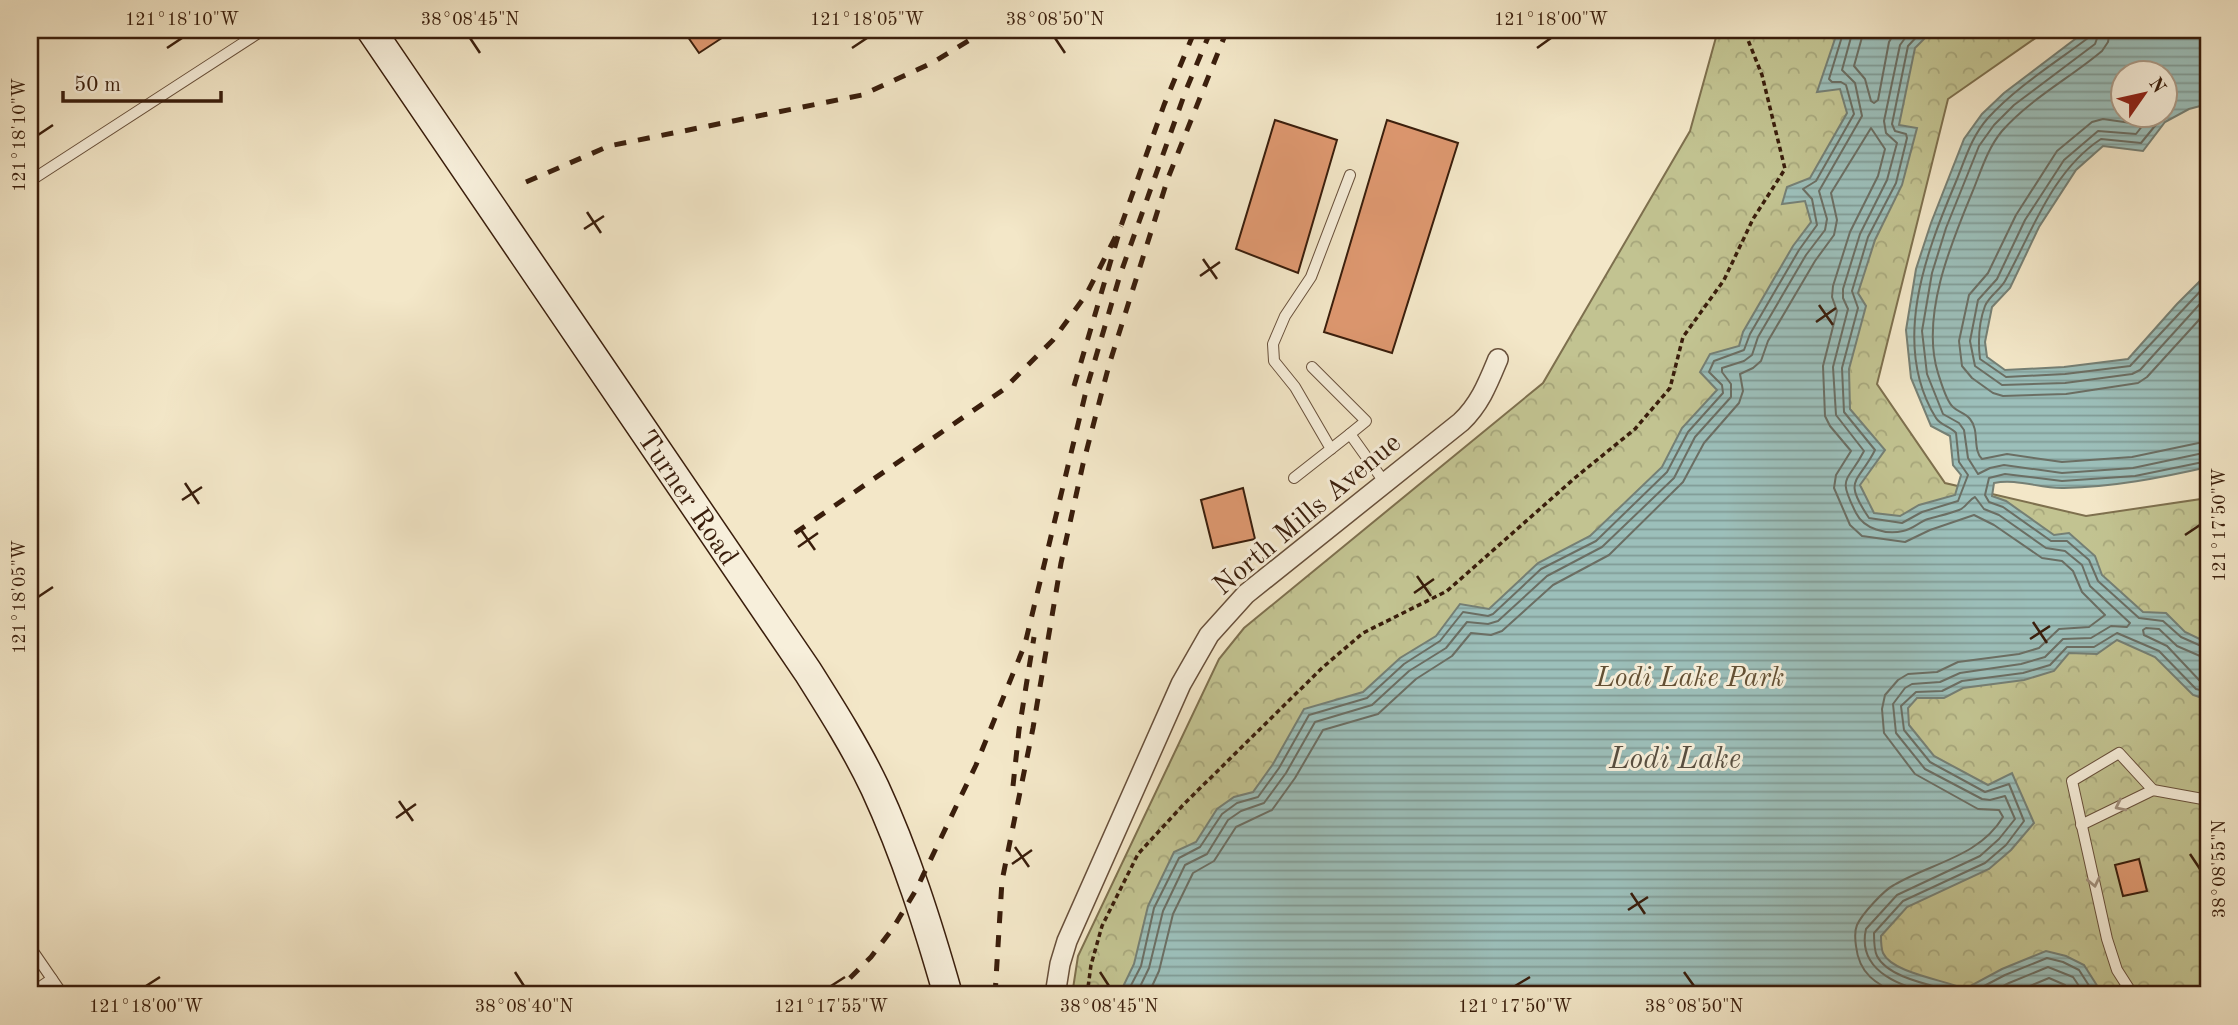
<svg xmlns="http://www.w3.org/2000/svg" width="2238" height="1025" font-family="'Old Standard TT',serif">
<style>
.park{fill:url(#park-crowns);stroke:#7e704e;stroke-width:2}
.water{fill:url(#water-rules);stroke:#757f74;stroke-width:2;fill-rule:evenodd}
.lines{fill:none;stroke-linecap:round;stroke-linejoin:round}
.shore{stroke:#6b6e63;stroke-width:2}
.building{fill:#de9870;stroke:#3a1e0c;stroke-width:2}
.service-casing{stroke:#68503b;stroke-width:12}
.minor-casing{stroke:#68503b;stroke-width:22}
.secondary-casing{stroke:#3a1e0c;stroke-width:31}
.path{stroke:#3a1e0c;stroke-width:3.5;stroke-dasharray:5 3.5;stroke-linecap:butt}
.service{stroke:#f7efdb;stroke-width:10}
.minor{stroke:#f7efdb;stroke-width:19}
.secondary{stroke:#f7efdb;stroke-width:28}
.rail{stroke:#3a1e0c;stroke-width:5;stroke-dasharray:12 12;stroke-linecap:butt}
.oneway{stroke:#a2917e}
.ticks{fill:none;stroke:#3a1e0c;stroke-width:2.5}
.labels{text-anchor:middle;stroke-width:6;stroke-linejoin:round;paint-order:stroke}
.street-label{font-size:28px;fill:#3a1e0c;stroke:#f7efdb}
.park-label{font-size:28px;font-style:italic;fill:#635034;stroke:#f7efdb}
.water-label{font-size:30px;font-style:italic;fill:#574e40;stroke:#f7efdb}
.neatline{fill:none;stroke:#3a1e0c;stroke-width:2.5}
.ticks-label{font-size:18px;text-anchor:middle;fill:#3a1e0c}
</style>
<defs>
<pattern id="park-crowns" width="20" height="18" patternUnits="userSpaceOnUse" patternTransform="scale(1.75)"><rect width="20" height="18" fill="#c2c391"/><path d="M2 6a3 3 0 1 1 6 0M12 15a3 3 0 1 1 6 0" fill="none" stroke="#a7a77c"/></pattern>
<pattern id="water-rules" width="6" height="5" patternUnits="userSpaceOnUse" patternTransform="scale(1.75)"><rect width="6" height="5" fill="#9cbfba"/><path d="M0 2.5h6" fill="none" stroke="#809b96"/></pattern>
</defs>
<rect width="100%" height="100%" fill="#f3e7c8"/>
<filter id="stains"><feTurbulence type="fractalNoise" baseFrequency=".00286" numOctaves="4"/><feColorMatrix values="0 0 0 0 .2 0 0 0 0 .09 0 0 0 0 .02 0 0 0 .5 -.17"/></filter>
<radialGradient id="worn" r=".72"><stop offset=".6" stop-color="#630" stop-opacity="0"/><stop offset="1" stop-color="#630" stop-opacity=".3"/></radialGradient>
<!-- park -->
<path class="park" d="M1718 30H2047L1948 99 1877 384 1945 483 2086 516 2208 498V995H1072L1078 956 1219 659 1244 628 1543 383 1690 131Z"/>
<!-- water -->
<path class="water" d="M1838 30H1933L1915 48 1899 125 1917 128 1902 185 1875 240 1858 293 1866 306 1849 369 1850 409 1885 450 1860 485 1874 513 1900 516 1919 505 1955 495 1961 475 1953 465 1950 436 1931 426 1911 378 1906 330 1916 269 1931 223 1964 139 1982 114 2004 93 2087 30H2208V104L2189 109 2165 122 2143 151 2103 146 2076 170 2039 227 2010 288 1992 307 1985 342 1987 357 2005 370 2064 367 2128 359 2177 304 2208 273V467C2160 478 2113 487 2064 488 2041 489 2017 478 1994 483L1992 496 2006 501 2054 535 2069 533 2095 556 2102 575 2143 612 2166 613 2185 632 2208 643V700L2193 695 2155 657 2117 640 2097 654 2069 653 2054 671 2024 680 1963 688 1944 698H1917L1908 708 1909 725 1934 756 1988 785 2012 773 2034 823 2011 850 1989 869 1907 907 1881 936C1881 940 1881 948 1883 953 1892 973 1945 980 1965 989L2002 969 2046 951 2066 956 2084 965 2103 995H1119L1134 964 1148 906 1174 852 1196 842 1217 809 1234 797 1253 792 1273 764 1304 709 1363 692 1400 658 1436 636 1460 604 1489 609 1538 563 1590 536 1662 467 1682 428 1717 390 1700 372 1710 354 1739 346 1743 332 1793 246 1811 222 1805 201 1782 204 1787 187 1810 178 1847 113 1840 89 1817 92ZM2122 74H2164V116H2122Z"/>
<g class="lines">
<!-- shore -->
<g class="shore">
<path d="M1864 30 1854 66 1865 79 1871 101 1874 103 1878 100 1889 42 1896 30"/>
<path d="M1911 30 1900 45 1884 121 1886 133 1897 143 1887 180 1860 234 1843 289V298L1848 309 1833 367 1836 415 1864 451C1847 484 1837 475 1856 513 1864 529 1886 535 1903 531 1912 530 1919 522 1928 519 1938 516 1949 514 1959 510 1967 507 1968 500 1975 497L1984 509 1999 515 2046 548 2065 551 2082 565 2090 586 2130 623 2127 627 2111 626 2091 638 2063 639 2045 657 2021 664 1960 673 1940 682 1912 684 1905 688 1893 704 1896 733 1925 769 1982 799 1990 800 2005 796 2015 819 1999 839 1980 856 1897 895 1866 929C1856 973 1905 988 1938 995"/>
<path d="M1923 30 1908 46 1892 124 1895 131 1906 134 1907 138 1896 183 1868 237 1852 291 1858 308 1842 368 1844 412 1875 450C1858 484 1842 478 1869 518L1902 523 1922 512 1958 501 1968 475 1959 462 1956 433C1951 427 1940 425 1936 418 1891 345 1925 255 1955 184 1965 160 1971 137 1988 118 2016 87 2055 63 2088 38L2091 30"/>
<path d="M2100 30 2095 44 2014 105 1994 125 1979 146 1946 228 1932 273 1922 331 1927 374 1943 414 1959 423 1964 430 1968 458 1978 474 1990 468 2004 465 2062 473 2133 468 2208 452"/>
<path d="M2110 30 2108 42 2102 51C2070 78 2030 99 2002 131 1988 148 1982 168 1974 188 1952 241 1920 315 1938 373 1941 382 1946 401 1953 407 1958 412 1965 413 1970 419 1980 431 1972 449 1982 459L2007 454 2062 462 2132 457 2208 441"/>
<path d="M2137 116 2131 123 2103 119 2092 122 2057 151 2016 215 1988 273 1969 295 1959 341 1962 366 1972 378 1993 393 2003 396 2066 394 2138 383 2147 377 2208 310"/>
<path d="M2150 116 2136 134 2098 131 2064 160 2025 220 1997 279 1978 300 1970 341 1975 366 2002 385 2065 383 2132 374 2140 370 2208 295"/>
<path d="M2163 116 2141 143 2101 139C2052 171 2032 232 2005 281 2000 290 1989 296 1985 306 1979 322 1978 342 1980 359L2006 377 2065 374 2130 366 2208 283"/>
<path d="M2208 461 2135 476 2062 481 2005 474 1989 478 1985 495 1989 502 2003 507 2051 541H2067L2089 560 2098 581 2139 618 2163 621 2181 637 2208 649"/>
<path d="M2208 657 2200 656 2177 646 2159 629 2146 628 2143 630 2144 635 2167 646 2200 681 2208 683"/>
<path d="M1126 995 1141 966 1154 908 1179 858 1200 847 1222 814 1237 803 1258 797 1279 768 1309 715 1367 698 1404 664 1440 641 1463 612 1488 616 1493 614 1541 569 1596 541 1667 472 1688 432 1723 393 1722 385 1709 372 1714 361 1744 350 1750 334 1799 250 1817 225 1812 199 1803 189 1816 181 1854 114 1846 85 1841 82H1832L1829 79 1844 30"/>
<path d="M1136 995 1149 968 1163 911 1185 865 1207 854 1228 820 1241 811 1264 803 1286 773 1315 722 1372 705 1409 671 1446 648 1467 622 1488 624 1498 621 1547 576 1602 547 1674 478 1695 437 1731 397V384L1722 372V368L1744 361 1752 355 1758 337 1806 255 1825 230 1827 219 1819 191 1862 116 1855 83 1842 70 1853 30"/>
<path d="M1148 995 1159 971 1173 914 1193 873 1214 861 1236 827 1272 810 1295 778 1323 730 1378 714 1416 679 1452 656 1471 633 1491 635 1502 631 1553 585 1609 555 1683 482 1704 443 1739 403 1743 391 1740 374 1753 368 1761 361 1768 341 1815 261 1834 235 1837 220 1831 193 1871 128 1885 149 1878 176 1850 232 1833 286 1832 297 1837 311 1823 366 1825 416 1830 426 1851 451 1836 475 1834 488 1850 525 1862 536 1905 542 1930 530 1974 515 1994 525 2042 558 2062 561 2073 571 2082 592 2105 615 2089 627 2059 629 2039 648 2019 654 1958 662 1937 672 1908 674 1898 680 1885 695 1882 709 1884 733 1915 774 1978 809 1999 810 2003 817C1979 857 1931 863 1894 885 1884 890 1862 914 1857 925 1854 932 1855 939 1856 946 1859 974 1876 984 1900 995"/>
<path d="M1964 995C1940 986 1889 980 1877 956 1874 950 1874 940 1874 933L1903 901 1985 863 2006 845 2024 821 2009 784 1985 792 1930 762 1904 730 1901 706 1916 692 1942 691 1962 681 2023 673 2050 665 2067 647H2094L2117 633 2159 651 2196 689 2208 692"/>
<path d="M1967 995 2005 975 2047 958 2063 962 2079 970 2095 995"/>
<path d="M1986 995 2009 983 2048 967 2073 977 2085 995"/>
<path d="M2008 995 2049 978 2065 985 2072 995"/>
</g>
</g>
<!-- building -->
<g class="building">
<path d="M683 30H734L699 53Z"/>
<path d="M1275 120 1337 140 1298 273 1236 249Z"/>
<path d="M1387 120 1458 143 1392 353 1324 332Z"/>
<path d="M1243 488 1255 539 1213 548 1201 500Z"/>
<path d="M2139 859 2147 891 2123 896 2115 865Z"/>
</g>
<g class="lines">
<defs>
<g id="service">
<path d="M30 181 263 30"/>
<path d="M1312 367 1366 421 1350 434"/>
<path d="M1331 449 1295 387 1274 361 1273 344 1285 316 1311 277 1350 175"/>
<path d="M1294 478 1350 434 1385 483"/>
<path d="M2081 825 2153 790 2208 800"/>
<path d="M30 947 63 995"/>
<path d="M30 994 52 979"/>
<path d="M2133 995 2117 970 2107 939 2072 781 2119 753 2153 790"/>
</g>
<path id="minor" d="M1055 995 1060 964 1067 941 1181 684 1209 635 1246 594 1461 422C1480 404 1488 383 1498 359"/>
<g id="secondary">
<path id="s1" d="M371 30 808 672C832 710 856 748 875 788 906 855 928 925 948 995"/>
</g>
</defs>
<!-- service casing -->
<use href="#service" class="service-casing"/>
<!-- minor casing -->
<use href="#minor" class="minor-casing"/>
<!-- secondary casing -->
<use href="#secondary" class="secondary-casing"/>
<!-- path -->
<path class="path" d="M1087 995 1091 965 1102 926 1138 854 1184 804 1322 668 1363 633 1447 591 1576 477 1635 429 1670 388 1683 337 1724 280 1753 219 1785 169 1762 75 1744 30"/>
<!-- service -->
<use href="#service" class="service"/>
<!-- minor -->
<use href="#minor" class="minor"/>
<!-- secondary -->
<use href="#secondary" class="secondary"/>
<!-- rail -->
<g class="rail">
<path d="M526 182 609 146 862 95 932 63 986 30"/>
<path d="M1074 386 1121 226 1164 105 1195 30"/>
<path d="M795 533 1003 390 1053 340 1086 295 1121 226"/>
<path d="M1013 786 1019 730 1034 637"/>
<path d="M833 995 871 957 893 928 916 890 976 765 1025 644 1087 387 1120 275 1186 90 1211 30"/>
<path d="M995 995 1002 881 1033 728 1061 563 1083 464 1109 365 1168 178 1227 30"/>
</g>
</g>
<!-- one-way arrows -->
<defs><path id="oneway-chevron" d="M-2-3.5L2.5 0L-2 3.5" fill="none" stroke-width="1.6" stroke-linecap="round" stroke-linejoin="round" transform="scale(1.75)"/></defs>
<g class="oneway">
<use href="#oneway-chevron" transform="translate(2120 806) rotate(154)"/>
<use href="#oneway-chevron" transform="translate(2094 882) rotate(78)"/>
</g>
<!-- ticks -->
<path class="ticks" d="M470 38 480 53M1055 38 1065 53M167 48 182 38M852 48 867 38M1537 48 1551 38M38 135 53 125M587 212 601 233M584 229 604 216M1203 259 1217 279M1200 276 1220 262M1819 305 1833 325M1816 322 1836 308M185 483 199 504M182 500 202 487M801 530 815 550M2185 535 2200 525M798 547 818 533M1417 576 1431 596M1414 593 1434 579M38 597 53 587M2033 622 2047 643M2030 639 2050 626M399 801 413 821M396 818 416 804M1015 847 1029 867M2190 854 2200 869M1012 864 1032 850M1631 893 1645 914M1628 910 1648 897M515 972 524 986M1100 972 1109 986M1684 972 1694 986M146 986 160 977M831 986 845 977M1515 986 1530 977"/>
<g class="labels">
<!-- street labels -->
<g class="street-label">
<text dy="10" stroke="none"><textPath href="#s1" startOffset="565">Turner Road</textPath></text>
<text transform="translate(1306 513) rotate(-40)" y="10">North Mills Avenue</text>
</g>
<!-- park labels -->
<g class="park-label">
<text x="1690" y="686">Lodi Lake Park</text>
</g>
<!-- water labels -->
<g class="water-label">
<text x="1675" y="768">Lodi Lake</text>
</g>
</g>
<!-- margin -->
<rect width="2238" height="1025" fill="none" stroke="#f3e7c8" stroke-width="77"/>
<!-- north arrow -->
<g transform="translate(2144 94) rotate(56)"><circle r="33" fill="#f7efdb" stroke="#ab9b88" stroke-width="2"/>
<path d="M0-5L12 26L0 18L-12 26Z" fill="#8f2418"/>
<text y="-10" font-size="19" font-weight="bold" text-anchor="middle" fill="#3a1e0c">N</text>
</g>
<!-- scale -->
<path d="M63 91v10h158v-10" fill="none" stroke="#3a1e0c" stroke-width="3.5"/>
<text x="74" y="91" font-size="21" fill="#3a1e0c" stroke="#f7efdb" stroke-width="5" paint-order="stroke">50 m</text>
<rect x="38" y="38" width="2162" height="948" class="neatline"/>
<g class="ticks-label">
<text x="182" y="25">121°18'10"W</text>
<text x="470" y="25">38°08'45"N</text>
<text x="867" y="25">121°18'05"W</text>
<text x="1055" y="25">38°08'50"N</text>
<text x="1551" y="25">121°18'00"W</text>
<text transform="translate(19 135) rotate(-90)" y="6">121°18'10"W</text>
<text transform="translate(2219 525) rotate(-90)" y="6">121°17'50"W</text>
<text transform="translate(19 597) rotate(-90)" y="6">121°18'05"W</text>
<text transform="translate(2219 869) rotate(-90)" y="6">38°08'55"N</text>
<text x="146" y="1012">121°18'00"W</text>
<text x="524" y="1012">38°08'40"N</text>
<text x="831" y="1012">121°17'55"W</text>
<text x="1109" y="1012">38°08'45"N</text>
<text x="1515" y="1012">121°17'50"W</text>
<text x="1694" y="1012">38°08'50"N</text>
</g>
<rect width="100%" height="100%" filter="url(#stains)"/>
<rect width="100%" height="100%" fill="url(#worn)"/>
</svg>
